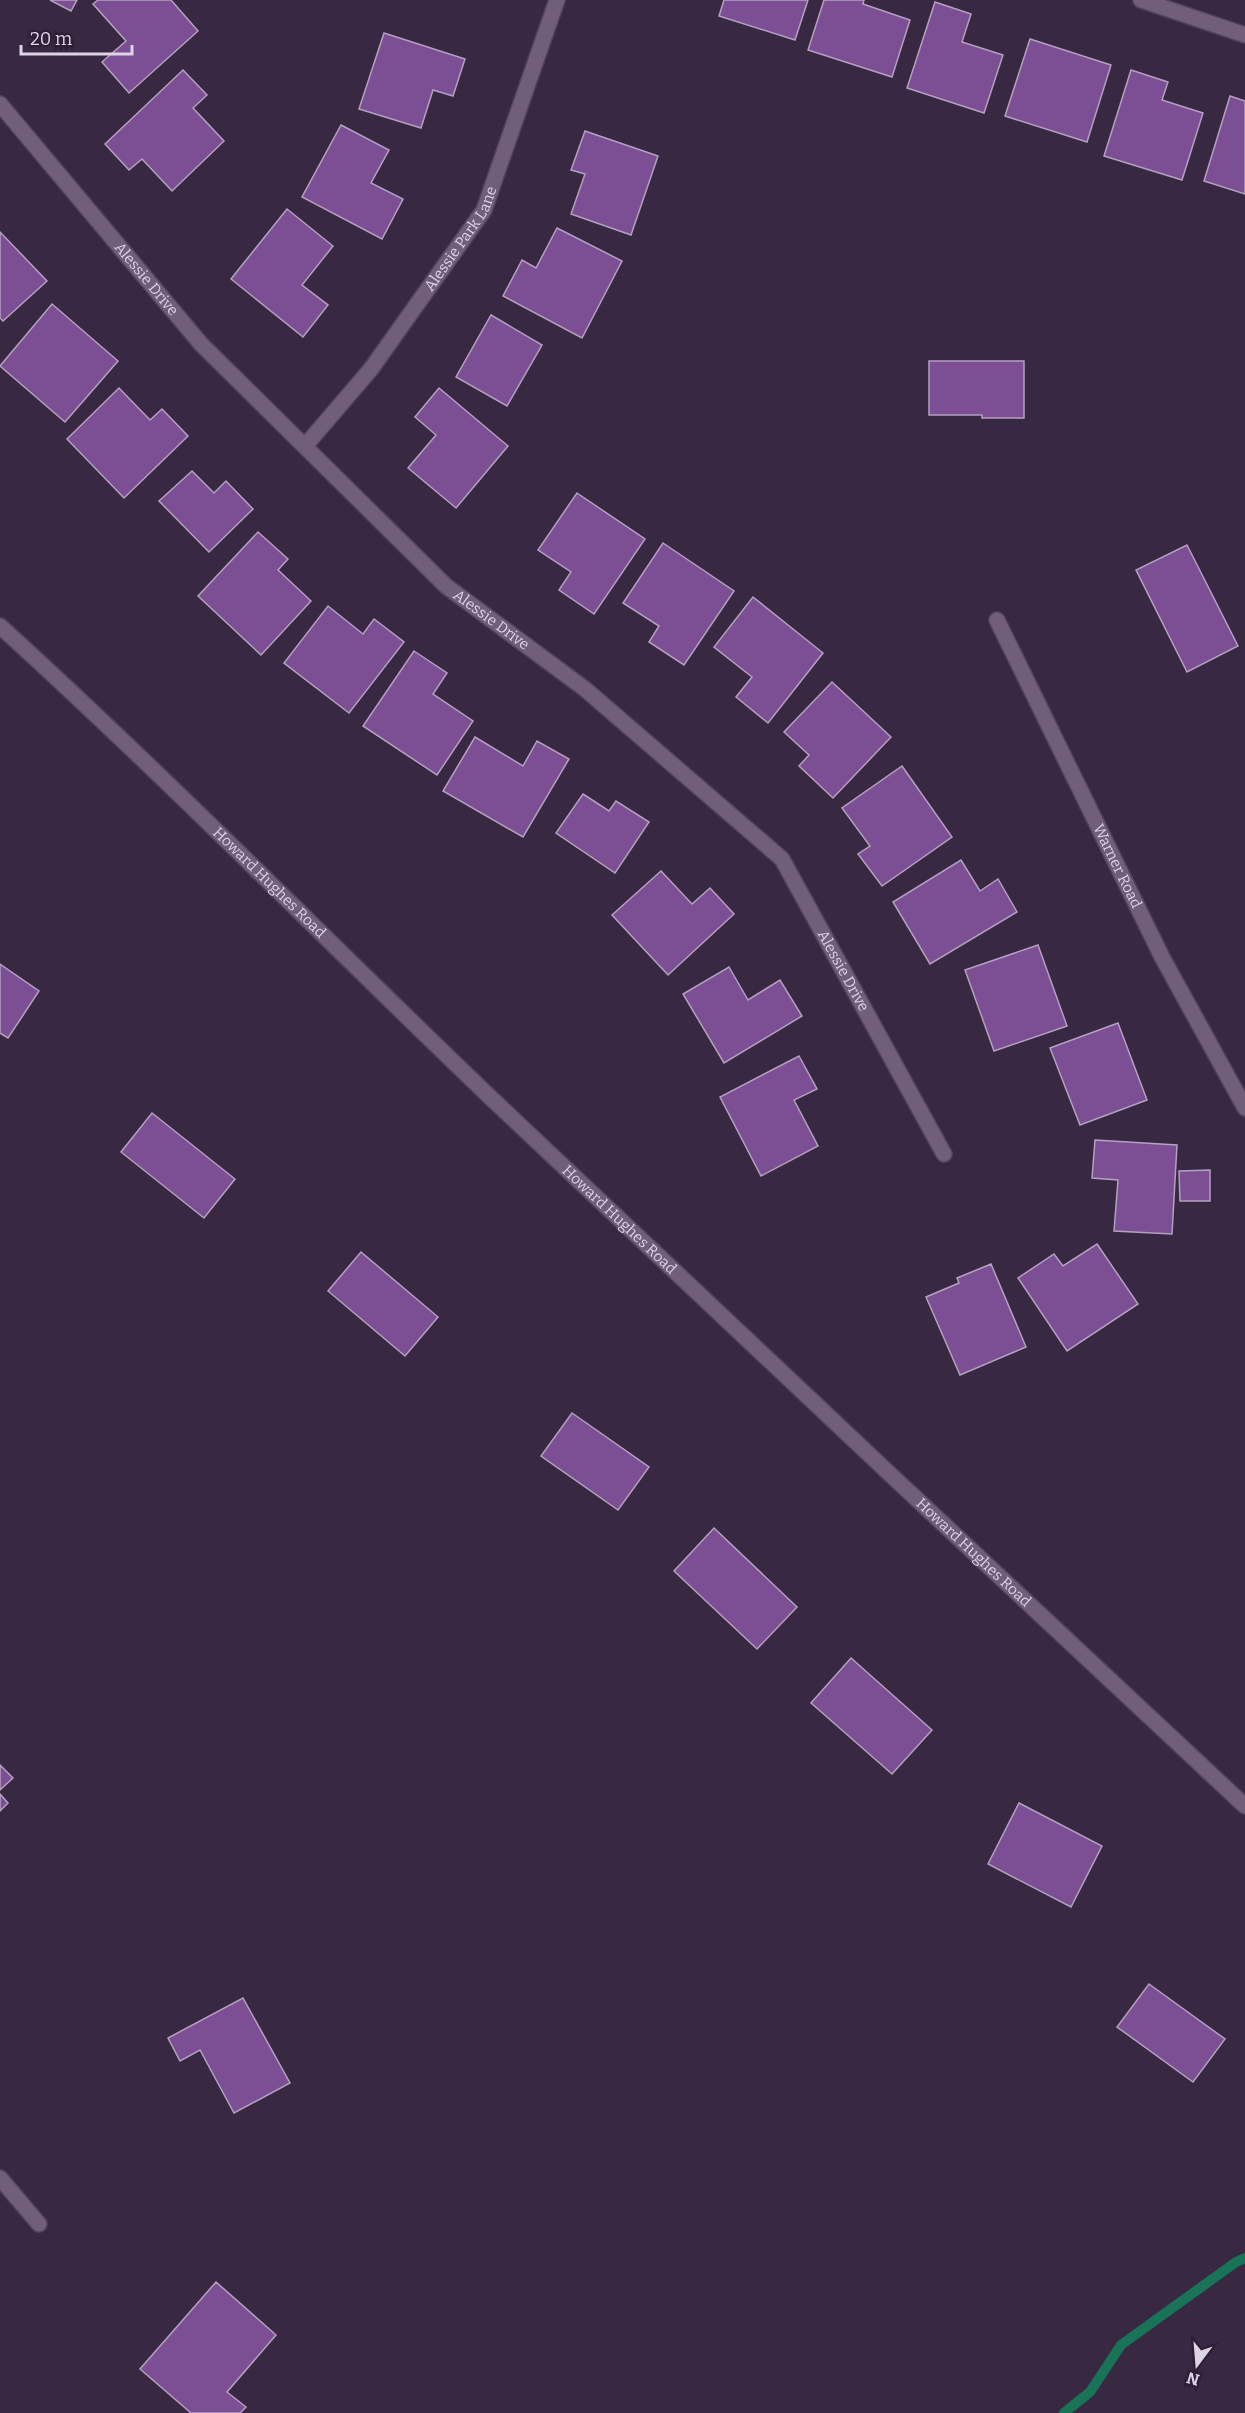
<svg xmlns="http://www.w3.org/2000/svg" width="1245" height="2413" font-family="Bitter,serif">
<style>
.lines{fill:none;stroke-linecap:round;stroke-linejoin:round}
.stream{stroke:#197357;stroke-width:10}
.building{fill:#7c4f94;stroke:#b4a0c0;stroke-width:1.5}
.minor-casing{stroke:#514359;stroke-width:18}
.minor{stroke:#705e7b;stroke-width:15}
.labels{text-anchor:middle;stroke-width:4.5;stroke-linejoin:round;paint-order:stroke}
.street-label{font-size:15px;fill:#ded4e4;stroke:#2e1e37}
</style>
<rect width="100%" height="100%" fill="#382842"/>
<g class="lines">
<!-- stream -->
<path class="stream" d="M1064 2413 1090 2392 1121 2345 1236 2262 1245 2258"/>
</g>
<!-- building -->
<g class="building">
<path d="M50 0H77L71 11Z"/>
<path d="M98 0H171L198 31 129 93 102 62 126 41 93 4Z"/>
<path d="M724 0H808L795 40 719 16Z"/>
<path d="M824 0H864L863 4 910 20 892 77 808 50Z"/>
<path d="M935 2 971 14 962 42 1003 55 984 113 907 88Z"/>
<path d="M384 33 465 59 453 96 433 90 421 128 359 109Z"/>
<path d="M1030 39 1111 65 1087 142 1005 116Z"/>
<path d="M183 70 207 95 193 108 224 141 172 191 142 159 129 170 105 144Z"/>
<path d="M1131 70 1168 82 1162 100 1203 113 1182 180 1104 156Z"/>
<path d="M1230 96 1245 101V194L1204 181Z"/>
<path d="M341 125 389 150 371 183 403 199 382 239 302 197Z"/>
<path d="M585 131 658 156 631 235 571 214 585 174 571 170Z"/>
<path d="M287 209 333 246 302 285 328 305 303 337 231 279Z"/>
<path d="M557 228 622 261 582 338 503 296 522 260 536 268Z"/>
<path d="M0 232 47 281 3 321 0 318Z"/>
<path d="M52 304 118 361 65 422 0 366Z"/>
<path d="M491 315 542 345 507 406 456 377Z"/>
<path d="M929 361H1024V418H982V415H929Z"/>
<path d="M119 388 150 420 162 409 188 436 124 498 67 439Z"/>
<path d="M439 388 508 446 456 508 408 468 436 435 415 417Z"/>
<path d="M192 471 214 493 226 481 253 509 209 552 159 501Z"/>
<path d="M577 493 645 539 594 614 559 590 571 572 538 550Z"/>
<path d="M258 532 288 559 278 570 311 601 261 655 198 596Z"/>
<path d="M663 543 734 591 684 665 649 642 659 626 623 603Z"/>
<path d="M1187 545 1238 646 1187 672 1136 570Z"/>
<path d="M753 597 823 653 768 723 736 697 752 677 714 647Z"/>
<path d="M328 606 363 634 374 619 404 642 349 713 284 663Z"/>
<path d="M414 651 447 673 433 694 473 721 437 775 363 726Z"/>
<path d="M832 682 891 737 833 798 799 766 809 755 784 732Z"/>
<path d="M475 737 523 766 537 741 569 759 523 837 443 791Z"/>
<path d="M902 766 952 837 882 886 858 854 870 846 842 808Z"/>
<path d="M583 794 609 811 616 801 649 822 615 873 556 833Z"/>
<path d="M961 860 980 891 998 879 1017 912 930 964 893 902Z"/>
<path d="M661 871 692 904 710 888 734 914 668 975 612 915Z"/>
<path d="M1038 945 1067 1026 994 1051 965 970Z"/>
<path d="M0 964 39 991 8 1038 0 1033Z"/>
<path d="M729 967 748 1000 780 980 802 1016 724 1063 683 994Z"/>
<path d="M1118 1023 1147 1100 1080 1125 1050 1048Z"/>
<path d="M799 1056 817 1089 794 1100 818 1146 761 1176 720 1097Z"/>
<path d="M152 1113 235 1179 204 1218 121 1152Z"/>
<path d="M1095 1140 1177 1145 1172 1234 1114 1231 1118 1180 1092 1178Z"/>
<path d="M1210 1170V1201H1180L1179 1171Z"/>
<path d="M1097 1244 1138 1304 1067 1351 1018 1278 1054 1254 1063 1266Z"/>
<path d="M361 1252 438 1317 405 1356 328 1291Z"/>
<path d="M991 1264 1026 1347 960 1375 926 1297 959 1283 957 1278Z"/>
<path d="M572 1413 649 1467 618 1510 541 1456Z"/>
<path d="M714 1528 797 1607 757 1649 674 1571Z"/>
<path d="M851 1658 932 1730 892 1774 811 1703Z"/>
<path d="M0 1765 13 1778 0 1790Z"/>
<path d="M0 1794 8 1803 0 1811Z"/>
<path d="M1019 1803 1102 1846 1071 1907 988 1864Z"/>
<path d="M1149 1984 1225 2039 1193 2082 1117 2027Z"/>
<path d="M243 1998 290 2083 234 2113 200 2050 180 2061 168 2038Z"/>
<path d="M216 2282 276 2335 227 2392 246 2407 240 2413H191L140 2369Z"/>
</g>
<g class="lines">
<defs>
<g id="minor">
<path d="M1141 0 1245 35"/>
<path id="s1" d="M0 104 201 344 446 586 585 689 782 859 944 1154"/>
<path id="s2" d="M305 446 371 369 484 210 557 0"/>
<path id="s3" d="M997 620 1162 957 1245 1108"/>
<path id="s4" d="M0 626C168 779 327 941 491 1098 741 1335 993 1571 1245 1806"/>
<path d="M0 2178 39 2224"/>
</g>
</defs>
<!-- minor casing -->
<use href="#minor" class="minor-casing"/>
<!-- minor -->
<use href="#minor" class="minor"/>
</g>
<g class="labels">
<!-- street labels -->
<g class="street-label">
<text dy="5" stroke="none"><textPath href="#s2" startOffset="260">Alessie Park Lane</textPath></text>
<text dy="5" stroke="none"><textPath href="#s1" startOffset="228">Alessie Drive</textPath></text>
<text dy="5" stroke="none"><textPath href="#s1" startOffset="714">Alessie Drive</textPath></text>
<text dy="5" stroke="none"><textPath href="#s3" startOffset="274">Warner Road</textPath></text>
<text dy="5" stroke="none"><textPath href="#s4" startOffset="372">Howard Hughes Road</textPath></text>
<text dy="5" stroke="none"><textPath href="#s1" startOffset="1218">Alessie Drive</textPath></text>
<text dy="5" stroke="none"><textPath href="#s4" startOffset="858">Howard Hughes Road</textPath></text>
<text dy="5" stroke="none"><textPath href="#s4" startOffset="1344">Howard Hughes Road</textPath></text>
</g>
</g>
<!-- north arrow -->
<g transform="translate(1197 2365) rotate(196)" stroke="#2e1e37" stroke-width="4.5" paint-order="stroke">
<path d="M0-4.5L10 22L0 15L-10 22Z" fill="#ded4e4"/>
<text y="-9" font-size="16" font-weight="bold" text-anchor="middle" fill="#ded4e4">N</text>
</g>
<!-- scale -->
<path d="M21 45v9h111v-9" fill="none" stroke="#ded4e4" stroke-width="3"/>
<text x="30" y="45" font-size="18" fill="#ded4e4" stroke="#2e1e37" stroke-width="4.5" paint-order="stroke">20 m</text>
</svg>
